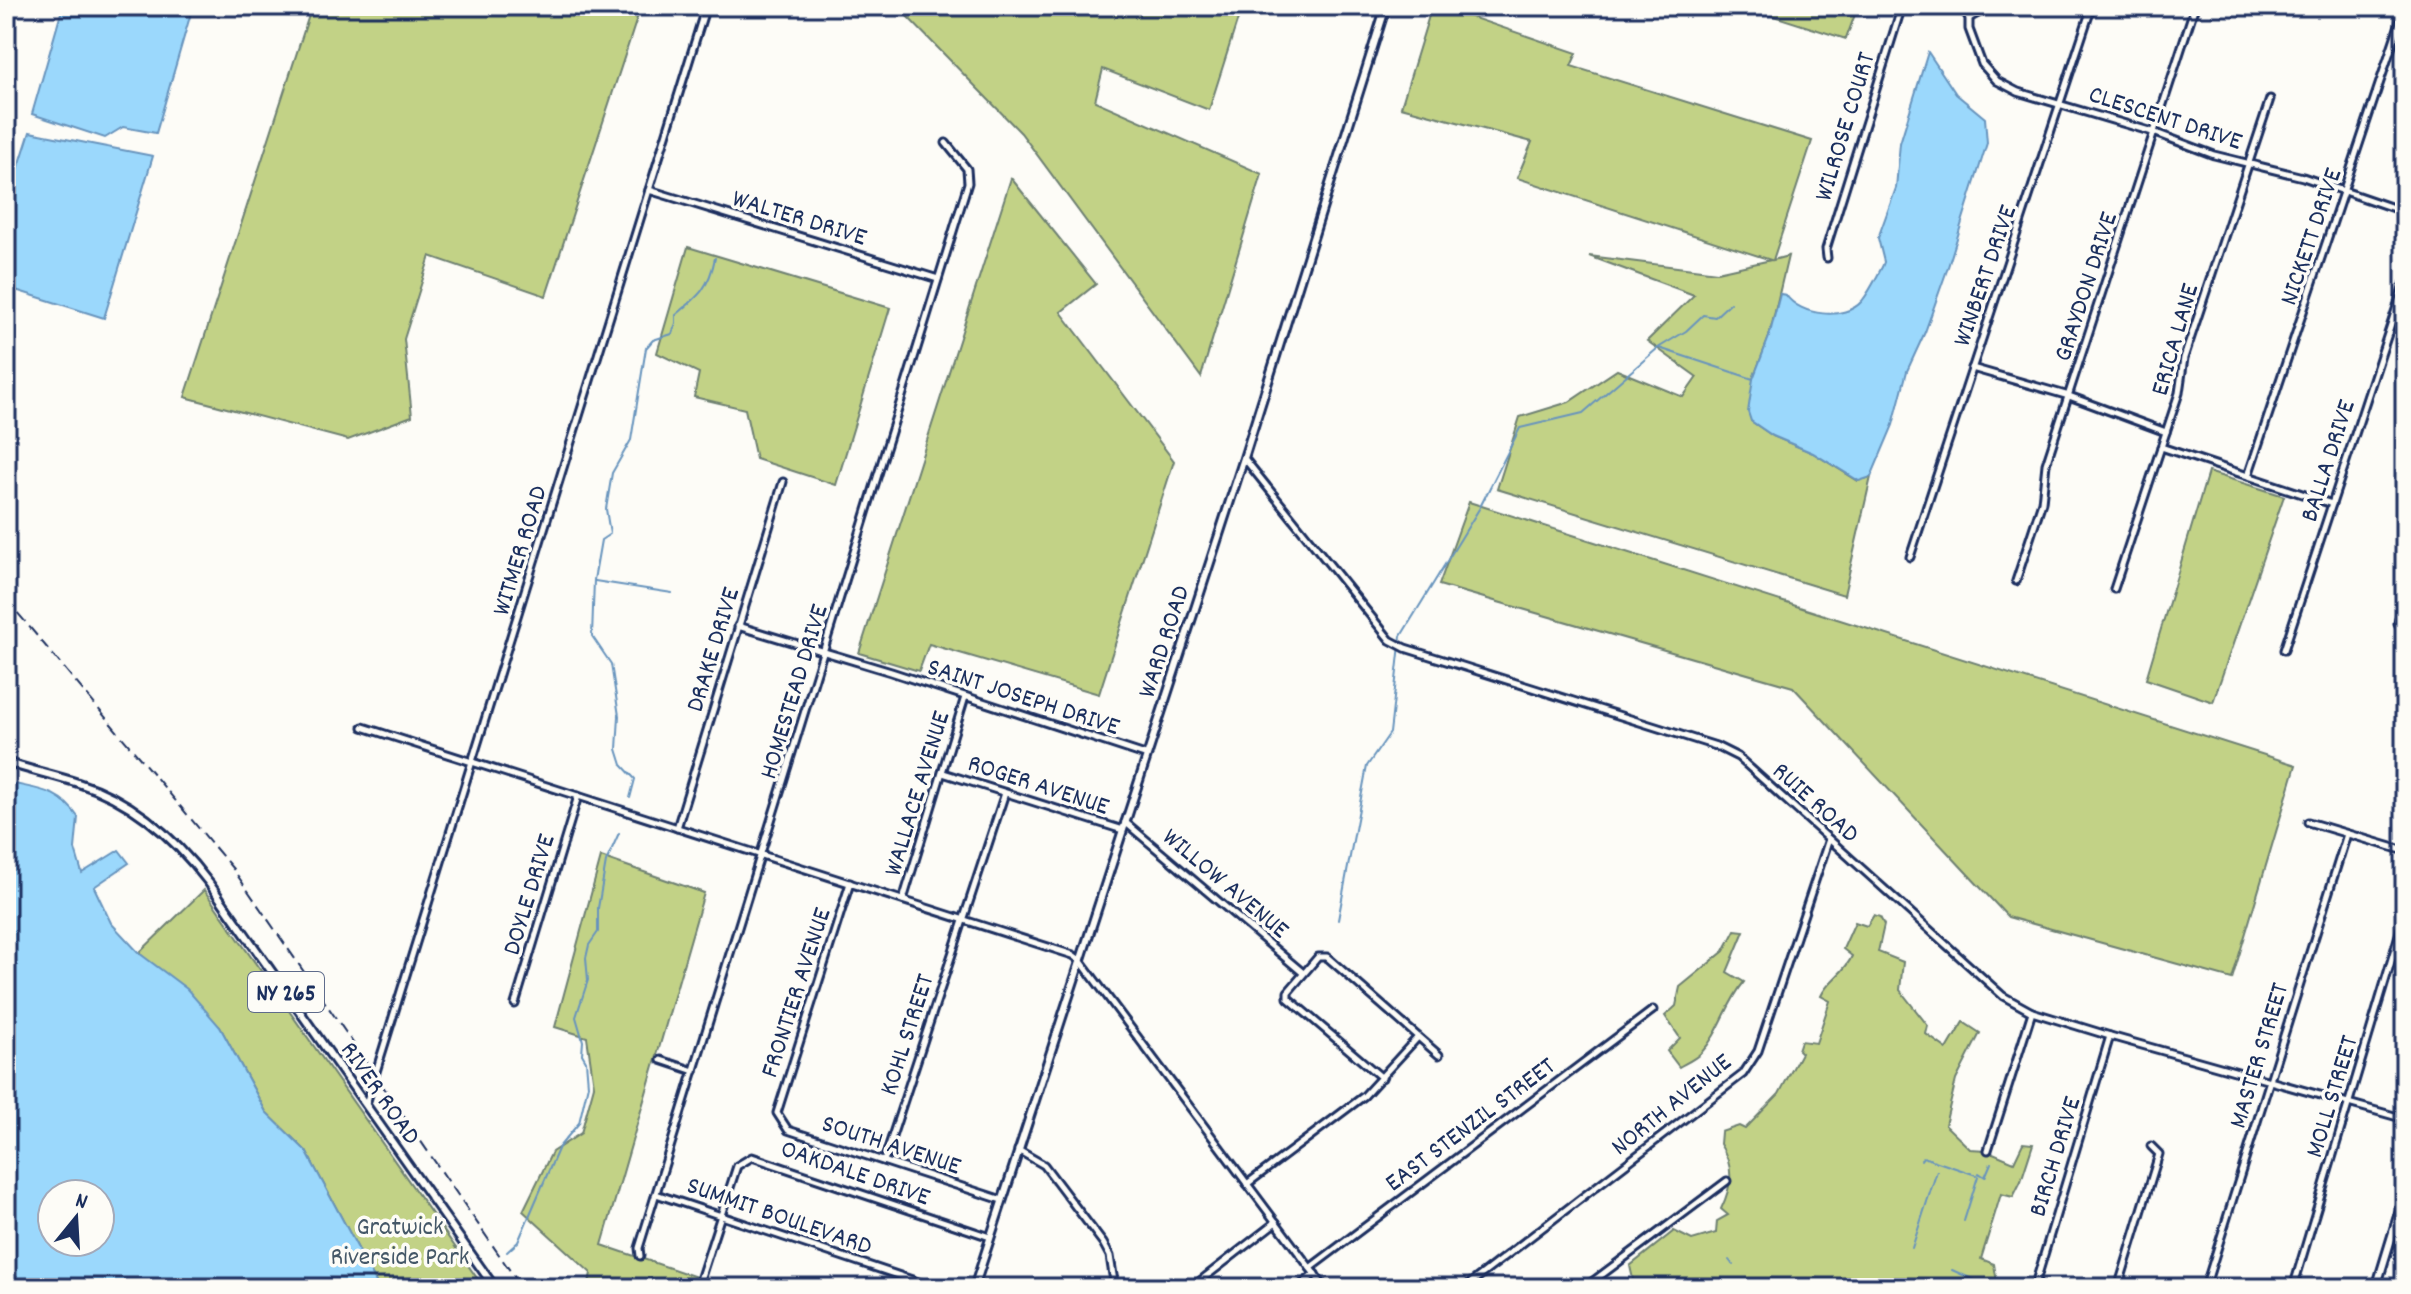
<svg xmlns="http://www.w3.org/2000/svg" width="2411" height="1294" font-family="Dekko,sans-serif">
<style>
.green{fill:#c2d286;stroke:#6e8072;stroke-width:2}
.water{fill:#9bd8fc;stroke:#6894bd;stroke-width:2;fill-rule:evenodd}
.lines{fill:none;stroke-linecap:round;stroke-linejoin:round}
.stream{stroke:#6894bd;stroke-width:2}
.minor-casing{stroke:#1b2f5e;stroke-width:11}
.major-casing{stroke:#1b2f5e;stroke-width:12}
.minor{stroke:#fdfcf7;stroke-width:5}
.major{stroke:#fdfcf7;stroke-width:6}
.rail{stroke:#1b2f5e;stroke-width:2;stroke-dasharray:12 6;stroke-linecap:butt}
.labels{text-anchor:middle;stroke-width:7;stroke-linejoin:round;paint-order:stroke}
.shield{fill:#fdfcf7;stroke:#5f6c8c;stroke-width:2}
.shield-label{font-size:24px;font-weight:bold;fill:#1b2f5e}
.street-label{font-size:26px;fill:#1b2f5e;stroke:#fdfcf7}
.park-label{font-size:26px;fill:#455868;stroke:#fdfcf7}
</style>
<rect width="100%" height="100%" fill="#fdfcf7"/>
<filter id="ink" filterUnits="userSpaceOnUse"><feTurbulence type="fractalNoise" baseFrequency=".0125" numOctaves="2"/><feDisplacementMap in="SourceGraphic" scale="16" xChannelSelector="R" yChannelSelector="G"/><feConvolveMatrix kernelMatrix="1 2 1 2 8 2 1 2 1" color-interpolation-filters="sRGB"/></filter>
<g filter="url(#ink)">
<!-- green -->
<g class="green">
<path d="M312 6H641L546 296 430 256 404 339 412 416 348 440 185 397Z"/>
<path d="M897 6H1242L1209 110 1103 69 1095 101 1262 174 1201 377 1021 133Z"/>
<path d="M1432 6H1439L1577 53 1571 66 1812 141 1773 260 1788 256 1769 337 1753 379 1751 421 1773 436 1813 453 1858 481 1871 477 1844 595 1497 489 1520 417 1569 402 1617 370 1683 397 1697 377 1647 341 1694 295 1589 256 1717 272 1771 260 1517 178 1532 142 1401 107Z"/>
<path d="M1742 6H1858L1846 39Z"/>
<path d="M1011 178 1096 284 1061 312 1174 461 1099 694 929 644 919 671 859 653Z"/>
<path d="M688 247 890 308 836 485 756 459 745 409 694 397 699 373 657 353Z"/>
<path d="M2208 472 2284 496 2213 702 2146 679Z"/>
<path d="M1469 502 2296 765 2232 979 2008 917 1793 687 1439 585Z"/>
<path d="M601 857 704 893 602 1245 729 1288H588L591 1273 523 1211 552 1152 581 1133 594 1086 587 1037 555 1027Z"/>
<path d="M204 890 484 1288H379L306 1151 266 1112 220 1027 139 953Z"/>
<path d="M1874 915 1880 917 1884 925 1878 952 1903 962 1900 990 1928 1026 1926 1034 1947 1049 1963 1022 1980 1033 1956 1080 1945 1125 1970 1149 1986 1150 2014 1162 2023 1143 2033 1144 2021 1181 2013 1197 2001 1194 1981 1259 1994 1264 1998 1288H1753L1749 1282 1742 1288H1635L1630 1266 1674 1231 1692 1240 1716 1233 1717 1221 1728 1215 1721 1209C1732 1186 1735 1167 1720 1144L1721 1132 1739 1126 1745 1129 1779 1094 1801 1053 1798 1050 1801 1041 1816 1043 1830 1001 1821 996C1828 980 1845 973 1852 956L1843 949 1855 922 1867 926Z"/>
<path d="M1735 930 1744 931 1727 972 1744 982C1726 1004 1720 1033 1701 1053 1695 1059 1686 1063 1679 1067L1667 1051 1680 1038 1665 1016 1676 1006 1680 987 1724 951Z"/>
</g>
<!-- water -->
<g class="water">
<path d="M63 6H193L156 133 123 127 105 138 32 114Z"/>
<path d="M1928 52 1956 94 1985 118 1987 143 1947 270 1925 332 1907 371 1893 425 1871 477 1859 481 1813 453 1773 436 1751 421 1748 412 1753 379 1769 337 1780 294 1786 295C1800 316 1845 321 1862 301 1870 291 1876 278 1882 267L1884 262 1878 238 1896 188 1900 143Z"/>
<path d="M30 132 153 156 104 318 6 287V207Z"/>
<path d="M6 782C38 790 58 788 78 817L75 849 82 873 119 850 129 863 94 887 111 923 139 953 187 989 220 1027 266 1112 306 1151 379 1288H6ZM52 1194H100V1242H52Z"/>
</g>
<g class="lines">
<!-- stream -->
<g class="stream">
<path d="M924 6 946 12 951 6"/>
<path d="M1659 348 1753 379"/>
<path d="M595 581 672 593"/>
<path d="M630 798 635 779 622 765 617 749 619 716 611 664 592 636 594 580 601 540 610 534 606 509 612 473 631 440 646 348 653 340 672 334 676 323V315C699 296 709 288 715 258"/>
<path d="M1338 920 1367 766 1390 733 1401 636 1479 509 1520 428 1583 413 1658 348 1686 331 1703 315 1715 317 1730 303"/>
<path d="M1921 1160 1923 1157 1976 1175"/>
<path d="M1964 1221 1979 1173 1985 1177 1991 1163"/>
<path d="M1912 1248 1937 1171"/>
<path d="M507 1252 518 1242 559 1147 579 1123 588 1085 586 1061 582 1054 583 1041 576 1017 588 980 586 958 589 945 598 932V908L606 862 619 833"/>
<path d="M1729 1260 1733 1265"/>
<path d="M1952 1270 1992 1288"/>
<path d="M1960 1282 1979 1288"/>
<path d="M1825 1283 1826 1288"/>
</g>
<defs>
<g id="minor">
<path d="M1961 6 1969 18V29L1982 64 1997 81 2018 92 2156 133 2214 155 2303 177 2405 212"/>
<path d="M1969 18 1991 6"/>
<path d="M649 190 938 279"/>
<path d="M1827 258 1826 249 1902 6"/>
<path d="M1972 368 2069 396 2166 432"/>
<path d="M2161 447 2332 504"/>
<path d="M1244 458 1390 640 1405 648 1716 746 1738 757 2003 996 2032 1012 2110 1036 2405 1119"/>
<path d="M2248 476 2405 7"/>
<path d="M1910 557 2092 6"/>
<path d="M2016 581 2042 502 2046 464 2195 6"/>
<path d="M2114 589 2179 393 2184 358 2270 99"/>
<path d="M2405 596 2398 623 2405 634"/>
<path d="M738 626 891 672 1145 755"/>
<path d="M2284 650 2405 282"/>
<path d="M363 727 1073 955 1080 960 1325 1288"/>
<path d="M943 773 1123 830"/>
<path d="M1125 822 1302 972"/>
<path d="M2308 822 2405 851"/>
<path d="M677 828 783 482"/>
<path d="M850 883 777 1113 788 1130 1002 1200"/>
<path d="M903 900 965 697"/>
<path d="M515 1004 578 796"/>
<path d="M661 1060 694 1071"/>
<path d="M1382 1078 1288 998V992L1318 957H1327L1439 1055"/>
<path d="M366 1104 706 6"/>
<path d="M1018 1150 1044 1165 1103 1243 1110 1256 1115 1288"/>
<path d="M1988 1150 2032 1012"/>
<path d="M884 1161 1005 793"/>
<path d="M1247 1184 1364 1096 1418 1037"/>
<path d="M656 1194 936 1288"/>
<path d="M640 1256 639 1248 968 183 967 169 946 143"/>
<path d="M1310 1268 1653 1010"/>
<path d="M699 1283 737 1166 752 1157 990 1237"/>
<path d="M1191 1288 1276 1222"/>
<path d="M1297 1288 1315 1274"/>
<path d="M1464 1288 1743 1074 1758 1051 1829 839"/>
<path d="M1584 1288 1727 1181"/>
<path d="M2034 1288 2110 1036"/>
<path d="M2118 1288 2159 1154 2151 1146"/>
<path d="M2205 1288 2347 834"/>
<path d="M2293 1288 2405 915"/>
</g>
<g id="major">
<path d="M6 762C29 770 54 775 78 783 133 800 175 838 209 883L495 1288"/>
<path d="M974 1288 1244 458 1386 6"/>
<path d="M2376 1288 2405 1193"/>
</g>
</defs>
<!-- minor casing -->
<use href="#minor" class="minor-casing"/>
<!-- major casing -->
<use href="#major" class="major-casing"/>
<!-- minor -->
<use href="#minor" class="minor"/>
<!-- major -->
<use href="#major" class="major"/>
<!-- rail -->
<path class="rail" d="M6 599 233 869 522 1288"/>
</g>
</g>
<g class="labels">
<!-- shield labels -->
<rect class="shield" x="248" y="972" width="76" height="40" rx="6"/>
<g class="shield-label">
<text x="286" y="1000">NY 265</text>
</g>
<!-- street labels -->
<g class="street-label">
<text transform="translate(2166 116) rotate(18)" y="9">CLESCENT DRIVE</text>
<text transform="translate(1843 126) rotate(-73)" y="9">WILROSE COURT</text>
<text transform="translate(800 216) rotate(17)" y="9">WALTER DRIVE</text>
<text transform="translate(2309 236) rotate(-71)" y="9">NICKETT DRIVE</text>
<text transform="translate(1983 275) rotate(-71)" y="9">WINBERT DRIVE</text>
<text transform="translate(2084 286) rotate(-72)" y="9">GRAYDON DRIVE</text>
<text transform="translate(2173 339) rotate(-74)" y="9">ERICA LANE</text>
<text transform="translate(2326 460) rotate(-72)" y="9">BALLA DRIVE</text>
<text transform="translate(518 550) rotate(-73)" y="9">WITMER ROAD</text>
<text transform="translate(1162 641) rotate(-72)" y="9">WARD ROAD</text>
<text transform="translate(711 649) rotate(-73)" y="9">DRAKE DRIVE</text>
<text transform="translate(792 691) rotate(-73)" y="9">HOMESTEAD DRIVE</text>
<text transform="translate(1024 695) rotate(18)" y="9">SAINT JOSEPH DRIVE</text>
<text transform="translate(1039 783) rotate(18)" y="9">ROGER AVENUE</text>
<text transform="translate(915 793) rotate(-73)" y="9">WALLACE AVENUE</text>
<text transform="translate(1817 801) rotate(42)" y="9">RUIE ROAD</text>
<text transform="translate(1227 882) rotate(40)" y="9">WILLOW AVENUE</text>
<text transform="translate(527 894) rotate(-73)" y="9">DOYLE DRIVE</text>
<text transform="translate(794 992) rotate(-72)" y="9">FRONTIER AVENUE</text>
<text transform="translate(905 1034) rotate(-72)" y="9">KOHL STREET</text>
<text transform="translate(2257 1055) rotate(-73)" y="9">MASTER STREET</text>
<text transform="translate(382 1092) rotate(55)" y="9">RIVER ROAD</text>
<text transform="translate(2330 1096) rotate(-73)" y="9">MOLL STREET</text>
<text transform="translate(1670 1103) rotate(-39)" y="9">NORTH AVENUE</text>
<text transform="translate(1469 1123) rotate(-37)" y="9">EAST STENZIL STREET</text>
<text transform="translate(892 1143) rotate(18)" y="9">SOUTH AVENUE</text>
<text transform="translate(2053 1156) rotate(-73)" y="9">BIRCH DRIVE</text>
<text transform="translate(856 1171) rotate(19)" y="9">OAKDALE DRIVE</text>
<text transform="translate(780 1214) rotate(19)" y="9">SUMMIT BOULEVARD</text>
</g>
<!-- park labels -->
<g class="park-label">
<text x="400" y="1234">Gratwick<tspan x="400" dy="30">Riverside Park</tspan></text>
</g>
</g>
<!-- margin -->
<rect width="2411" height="1294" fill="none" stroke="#fdfcf7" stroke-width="32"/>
<rect x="16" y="16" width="2379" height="1262" fill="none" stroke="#1b2f5e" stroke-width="3" filter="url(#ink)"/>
<!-- north arrow -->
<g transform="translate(76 1218) rotate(18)"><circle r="38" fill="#fdfcf7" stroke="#a3aaba" stroke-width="2"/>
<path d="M0-6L14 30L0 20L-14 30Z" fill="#1b2f5e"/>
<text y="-12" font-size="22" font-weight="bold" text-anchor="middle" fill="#1b2f5e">N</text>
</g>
</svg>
